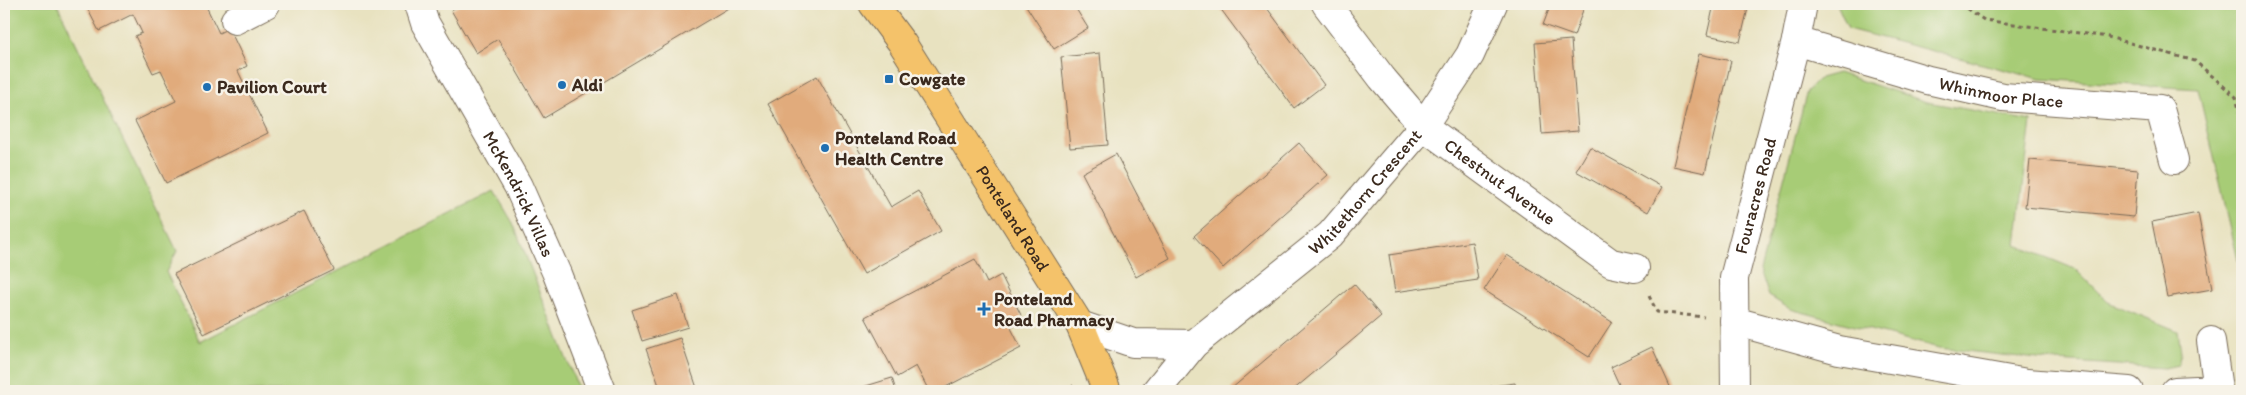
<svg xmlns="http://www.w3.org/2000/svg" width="2246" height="395" font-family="Itim,sans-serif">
  <rect width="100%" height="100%" fill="#f7f3e8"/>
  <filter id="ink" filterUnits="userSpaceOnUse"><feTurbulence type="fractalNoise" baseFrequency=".02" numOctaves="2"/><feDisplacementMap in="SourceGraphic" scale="10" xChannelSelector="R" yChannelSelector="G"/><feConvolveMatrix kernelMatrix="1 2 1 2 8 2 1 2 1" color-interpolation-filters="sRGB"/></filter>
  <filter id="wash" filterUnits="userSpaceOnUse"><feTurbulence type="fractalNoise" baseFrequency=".0096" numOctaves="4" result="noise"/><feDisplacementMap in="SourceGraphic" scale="20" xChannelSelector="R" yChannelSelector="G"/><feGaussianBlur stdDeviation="1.12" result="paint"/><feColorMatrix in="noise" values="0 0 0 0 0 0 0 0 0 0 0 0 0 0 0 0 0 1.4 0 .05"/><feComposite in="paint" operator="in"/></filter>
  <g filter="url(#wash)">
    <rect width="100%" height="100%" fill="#e8e2c0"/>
    <path fill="#a7cc76" stroke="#717b4a" d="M4,4H57L177,251L166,272L200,342L494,191L513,223L579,391H4Z
      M1837,4H2242V277L2198,89L2040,79L1848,29Z
      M1838,73L1927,102L2031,121L2016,245L2075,269L2108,302L2178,331L2181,352L2178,365L2164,368L2056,361L1939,348L1790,309L1769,296L1760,270L1807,91L1820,78Z"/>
    <g id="blocks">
      <path fill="#e1ab7c" d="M85,4H205L219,33L229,28L247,66L238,71L268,133L166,183L135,121L176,101L161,70L153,73L135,36L142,33L133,14L99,31Z
        M461,4H735L544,118L498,39L476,53L451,10Z
        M1025,4H1073L1088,28L1054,49Z
        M1217,4H1264L1324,85L1294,108Z
        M1551,4H1585L1574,36L1543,25Z
        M1714,4H1749L1740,42L1707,35Z
        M1571,40L1578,131L1542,134L1535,43Z
        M1100,53L1108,145L1070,148L1061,57Z
        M1699,54L1731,61L1705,173L1673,166Z
        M817,76L891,207L918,191L941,231L864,274L768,104Z
        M1299,143L1328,175L1223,268L1194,236Z
        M1590,147L1662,187L1648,212L1576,171Z
        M1116,154L1170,258L1136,277L1082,173Z
        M2030,160L2138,170L2134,217L2025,207Z
        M304,211L334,270L204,334L174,274Z
        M2198,213L2212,289L2167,297L2152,222Z
        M1472,242L1478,280L1395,292L1389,255Z
        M1507,255L1612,322L1589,357L1484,290Z
        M975,259L987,283L1001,275L1024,321L1011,328L1021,348L938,391H929L916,366L897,377L865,317Z
        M1354,284L1381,316L1292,391H1233L1231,389Z
        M678,295L688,327L642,341L632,310Z
        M680,338L698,391H661L646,349Z
        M1652,347L1672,391H1622L1611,367Z
        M892,378L896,391H850Z
        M1515,383L1516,391H1464V390Z"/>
    </g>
  </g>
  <g filter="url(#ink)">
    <use href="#blocks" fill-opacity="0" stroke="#786a57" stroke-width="1"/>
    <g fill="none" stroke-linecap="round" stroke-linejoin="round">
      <g stroke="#786a57" stroke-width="30">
        <g id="minor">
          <path id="s1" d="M419,4L425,23L518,186L557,274L602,391"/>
          <path id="s2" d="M1326,4L1382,78L1423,126L1611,263L1635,268"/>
          <path d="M235,20L266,4"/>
          <path id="s3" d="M1796,41L1928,80L2003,97L2160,109L2174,160"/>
          <path d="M1734,321L1839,350L2027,383L2129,391"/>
          <path d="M1080,325L1133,343L1194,344"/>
          <path id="s4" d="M1156,391L1194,344L1330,235L1423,126L1470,55L1493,4"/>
          <path id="s5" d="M1735,391L1734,278L1796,41L1803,4"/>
          <path d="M2175,391L2218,389L2211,341"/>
        </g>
      </g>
      <g stroke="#786a57" stroke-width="30">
        <g id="highway">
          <path id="s6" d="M873,4L902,43L1080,325L1107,391"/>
        </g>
      </g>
      <path stroke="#786a57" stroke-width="3" stroke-dasharray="4 4" stroke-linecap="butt" d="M1961,4L1984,20L2108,37L2195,61L2236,97L2242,122
        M1649,296L1657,312L1704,317
        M1057,391L1073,386"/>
      <use href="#minor" stroke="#fff" stroke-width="28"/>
      <use href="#highway" stroke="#f4c26a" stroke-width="28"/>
    </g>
  </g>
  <g fill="#1f6fb2" stroke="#f7f3e8" stroke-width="2">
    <rect x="884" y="74" width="10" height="10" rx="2.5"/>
    <circle cx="562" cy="85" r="5"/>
    <circle cx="207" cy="87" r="5"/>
    <circle cx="825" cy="148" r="5"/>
    <path d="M981.5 301.5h5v5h5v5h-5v5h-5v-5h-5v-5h5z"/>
  </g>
  <g text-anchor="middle" stroke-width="5" stroke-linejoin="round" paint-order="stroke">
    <g font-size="18" font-weight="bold" fill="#3b2a1e" stroke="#f7f3e8" text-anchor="start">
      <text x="899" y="85">Cowgate</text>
      <text x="572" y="91">Aldi</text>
      <text x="217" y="93">Pavilion Court</text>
      <text x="835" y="144">Ponteland Road<tspan x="835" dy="21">Health Centre</tspan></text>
      <text x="994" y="305">Ponteland<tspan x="994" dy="21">Road Pharmacy</tspan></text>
    </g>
    <g font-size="18" fill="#3b2a1e" stroke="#f7f3e8">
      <text dy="6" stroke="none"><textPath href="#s3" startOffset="212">Whinmoor Place</textPath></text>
      <text dy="6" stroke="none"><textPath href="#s2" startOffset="251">Chestnut Avenue</textPath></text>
      <text dy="6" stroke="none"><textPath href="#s4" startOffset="290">Whitethorn Crescent</textPath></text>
      <text dy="6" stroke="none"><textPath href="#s1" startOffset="215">McKendrick Villas</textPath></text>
      <text dy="6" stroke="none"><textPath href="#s5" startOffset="198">Fouracres Road</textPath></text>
      <text dy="6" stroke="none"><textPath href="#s6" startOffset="256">Ponteland Road</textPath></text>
    </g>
  </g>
  <rect width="2246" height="395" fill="none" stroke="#f7f3e8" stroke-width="20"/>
</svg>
